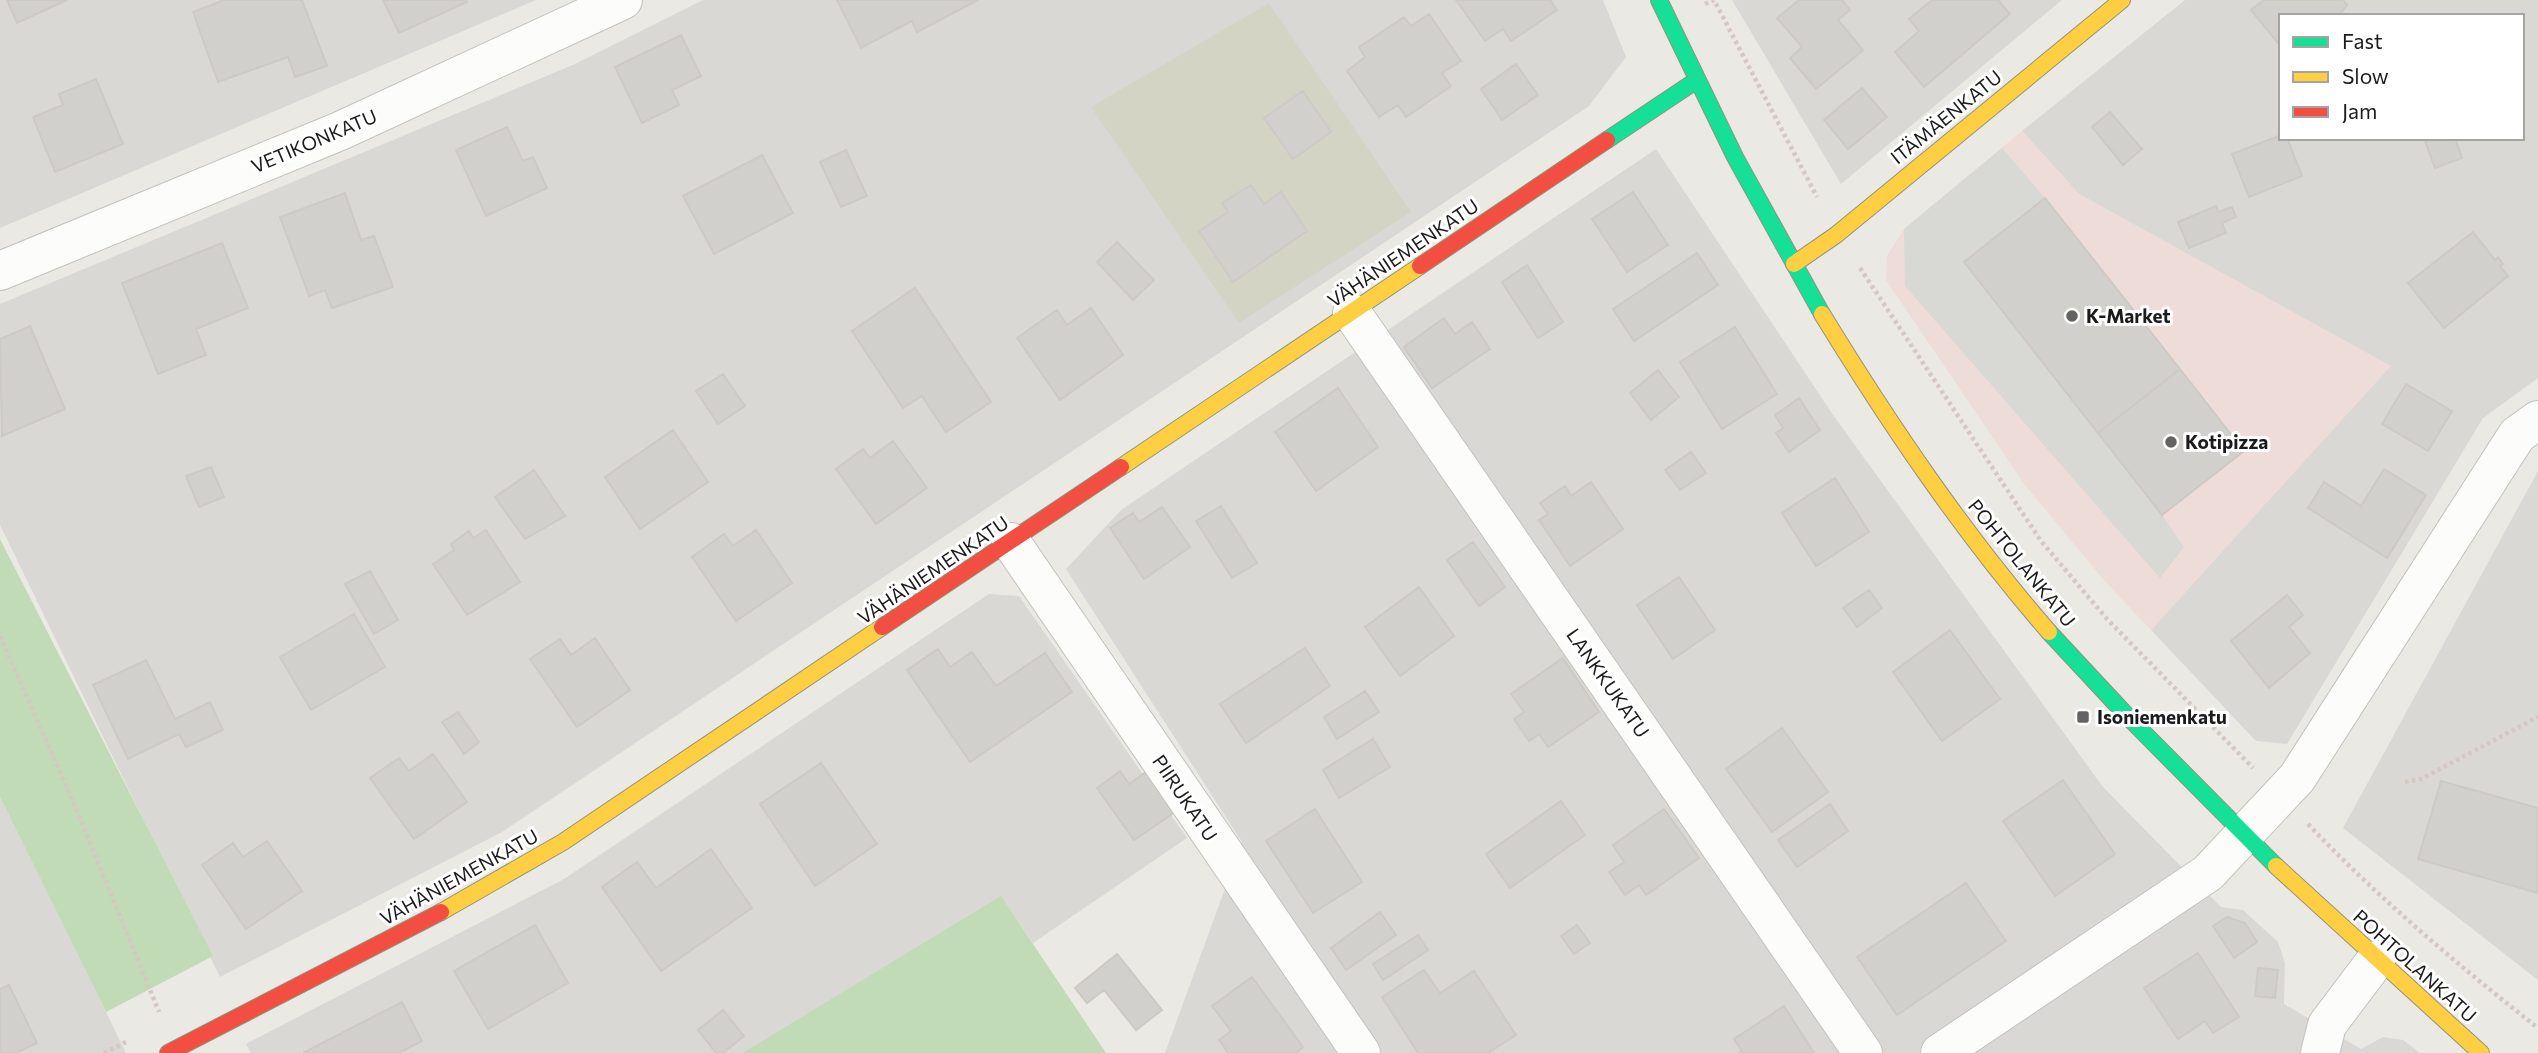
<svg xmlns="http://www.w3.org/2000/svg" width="2538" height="1053" font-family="Commissioner,sans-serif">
  <rect width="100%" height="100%" fill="#eae9e3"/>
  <path fill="#d9d8d5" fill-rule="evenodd" d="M0,0H536L0,228Z
    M703,0H1603L1626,57L1589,106L502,832L220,977L0,525V304L575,64Z
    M1732,0H2062L1841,184Z
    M2185,0H2538V378L2483,418L2287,744L2256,741L2151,630L2390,366L2079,194L2022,131ZM2281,16H2522V138H2281Z
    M1656,149L1833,415L2103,787L2221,907L2243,910L2278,942L2285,963L2284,1004L2361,1049L2383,1037L2403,1040L2420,1053H1165L1242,842L1066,569L1121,510Z
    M2538,471V980L2343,828Z
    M989,594L1019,596L1187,838L1033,943L1001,897L742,1053H251L246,1044L564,879Z
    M0,797L106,1012L126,1053H0Z"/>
  <path fill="#eddcd7" d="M2022,131L2079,194L2391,366L2151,630L2103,579L2025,485L1886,280L1887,256L1904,229Z"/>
  <path fill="#d3d4c4" d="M1269,3L1411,212L1239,323L1091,107Z"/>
  <path fill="#c1dbb6" d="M0,539L213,956L106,1012L0,797Z
    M1001,896L1106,1053H742Z"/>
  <path fill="#d8d8d5" d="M2002,148L2045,198L1964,263L2162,515L2184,547L2160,578L1905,286L1904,229Z"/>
  <path fill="#d2d0cc" stroke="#cdcac5" stroke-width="2" d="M7,0H67L17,23Z
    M224,0H302L327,66L295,77L288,57L218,82L193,12Z
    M383,0H466L467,2L399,33Z
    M837,0H978L917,32L912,21L861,48Z
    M1456,0H1550L1557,10L1511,41L1503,29L1485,41Z
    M1799,0H1842L1850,10L1838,20L1863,50L1816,89L1790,58L1802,47L1777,18Z
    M1932,0H1998L2010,14L1924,87L1895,52L1919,31L1909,19Z
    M2264,0H2343L2347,5L2339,16H2281V47L2251,10Z
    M1429,14L1461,61L1442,73L1451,86L1406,117L1398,105L1379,117L1347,71L1365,57L1359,47L1404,17L1411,26Z
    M681,35L701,76L672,90L679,105L642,123L615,67Z
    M1516,64L1538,95L1502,120L1481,89Z
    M96,79L123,144L55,172L33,117L63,105L59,94Z
    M1862,88L1887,117L1848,149L1824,120Z
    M1303,91L1331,132L1293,159L1264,118Z
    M2110,112L2142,149L2123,165L2092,127Z
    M507,127L523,161L533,157L547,188L486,216L456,150Z
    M2281,135V138H2287L2302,176L2249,197L2232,154Z
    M2424,138H2455L2462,158L2435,168Z
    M846,150L867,196L841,207L820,162Z
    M762,155L793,213L714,254L683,196Z
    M1251,185L1264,204L1281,192L1307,231L1233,282L1199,231L1228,212L1222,203Z
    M1633,192L1668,245L1627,272L1592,219Z
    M345,193L361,240L374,236L393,287L332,308L325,290L309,296L280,217Z
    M2045,198L2180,369L2098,433L1964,262Z
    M2216,206L2218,212L2232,207L2236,217L2222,223L2226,233L2189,248L2178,222Z
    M2473,232L2495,260L2498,257L2503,264L2500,266L2508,276L2444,328L2408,283Z
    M1117,242L1154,280L1133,300L1097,262Z
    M222,243L248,308L196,329L206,355L158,374L122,283Z
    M1697,253L1718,285L1634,341L1613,309Z
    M1527,265L1563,322L1538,338L1502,282Z
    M915,288L991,402L946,432L922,396L903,408L852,331Z
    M1091,308L1123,355L1060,400L1017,338L1057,310L1067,325Z
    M1444,318L1455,334L1472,322L1490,349L1432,388L1404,347Z
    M30,326L65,409L2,436L0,339Z
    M1735,327L1777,394L1722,429L1680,362Z
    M2180,369L2244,451L2162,515L2098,433Z
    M1658,370L1679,397L1651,420L1630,393Z
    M723,374L745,406L718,424L696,391Z
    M2406,384L2452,411L2428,451L2382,424Z
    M1338,388L1378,447L1316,491L1275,432Z
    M1799,398L1820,430L1789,452L1776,433L1783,428L1775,415Z
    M673,430L708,482L640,529L605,477Z
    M893,441L927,488L876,524L836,469L863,449L870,458Z
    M1691,452L1706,473L1680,490L1665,470Z
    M211,467L224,497L199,507L186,476Z
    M2384,469L2426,495L2387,558L2308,508L2324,482L2361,506Z
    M534,470L565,516L525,539L495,497Z
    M1835,478L1869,532L1816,566L1782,513Z
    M1591,482L1623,529L1570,566L1539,520L1548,514L1540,503L1565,486L1571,496Z
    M1221,506L1257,563L1232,578L1196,521Z
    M1162,507L1190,547L1144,579L1110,528L1133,513L1139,522Z
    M486,530L520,582L467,615L433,564L454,550L451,544L469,531L473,538Z
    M756,530L792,583L736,621L692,557L724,534L733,546Z
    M1473,542L1505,587L1479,606L1447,560Z
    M370,571L398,620L374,634L345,584Z
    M1679,577L1715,630L1673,659L1637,605Z
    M1419,587L1454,636L1400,676L1365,627Z
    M1869,590L1882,608L1857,627L1843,608Z
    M2287,595L2303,615L2289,627L2310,653L2269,688L2231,641Z
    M354,614L385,667L311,710L280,657Z
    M1950,630L2000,699L1942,741L1893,672Z
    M595,638L630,690L577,727L530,659L560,639L571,655Z
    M1305,648L1330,686L1246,743L1220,704Z
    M938,649L950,667L972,652L996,686L1045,653L1072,692L970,762L907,670Z
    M1563,658L1599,712L1548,747L1539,734L1529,741L1514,719L1524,712L1511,694Z
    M146,660L175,719L210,702L223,730L186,747L179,734L128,759L93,685Z
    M1365,691L1379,712L1337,739L1324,717Z
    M458,712L479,742L464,754L442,722Z
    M1782,728L1828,792L1772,832L1726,769Z
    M1373,739L1390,767L1339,798L1323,770Z
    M433,754L467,802L414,839L370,778L399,758L409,771Z
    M821,763L877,844L815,886L760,804Z
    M1120,771L1129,784L1146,772L1175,812L1134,840L1097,788Z
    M2063,780L2115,854L2055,896L2003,821Z
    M2441,781L2538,808V893L2418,859Z
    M1561,801L1585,835L1510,888L1486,854Z
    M1830,804L1848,831L1797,867L1778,840Z
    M1315,809L1362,882L1313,913L1266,841Z
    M1664,809L1699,858L1646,895L1639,885L1625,895L1609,872L1624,862L1613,845Z
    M267,841L302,891L246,929L202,865L233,843L243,857Z
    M711,849L752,908L661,971L602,887L637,862L656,888Z
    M1966,883L2006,941L1897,1015L1857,957Z
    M1380,912L1396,935L1346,970L1331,948Z
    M2227,917L2245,923L2257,942L2234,958L2213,926Z
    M535,925L568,983L488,1029L454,971Z
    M1577,925L1590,943L1574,954L1561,936Z
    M1418,935L1428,950L1383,980L1373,964Z
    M2198,953L2239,1017L2213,1033L2205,1021L2178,1039L2144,988Z
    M1117,954L1162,1010L1136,1030L1104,990L1087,1003L1075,988Z
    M2258,968L2278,970L2275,998L2255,996Z
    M1424,970L1440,993L1474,971L1516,1035L1488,1053H1418L1382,997Z
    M1252,977L1303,1047L1296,1053H1228L1219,1040L1231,1031L1212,1006Z
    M9,985L37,1043L16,1053H0V989Z
    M402,1002L422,1041L399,1053H303Z
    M1784,1006L1814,1053H1739L1742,1051L1734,1039Z
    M723,1010L744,1036L723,1053H716L698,1030Z"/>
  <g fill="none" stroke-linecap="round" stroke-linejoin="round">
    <g stroke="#c2c2bf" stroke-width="40">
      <path id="street" d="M0,271L340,131L623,0
        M1352,313L1863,1053
        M1011,542L1361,1053
        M1940,1053L2208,873L2297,778L2517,435L2538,420
        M2320,1053L2327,1025L2376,960"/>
    </g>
    <g stroke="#91947b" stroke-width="18">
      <path id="fast" d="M1659,0L1735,157L1822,314
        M1607,140L1697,80
        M2049,632L2130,719L2276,866"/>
    </g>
    <g stroke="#91947b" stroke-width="18">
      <path id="slow" d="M1794,264L1836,235L2122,0
        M1822,314C1890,425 1963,533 2049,632
        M1121,467L1420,266
        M2276,866L2481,1053
        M441,912L563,842L882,627"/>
    </g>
    <g stroke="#91947b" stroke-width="18">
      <path id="jam" d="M1420,266L1607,140
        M882,627L1121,467
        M168,1053L441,912"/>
    </g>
    <path stroke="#d6c7c3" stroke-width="4.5" stroke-dasharray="3.5 3.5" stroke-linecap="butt" d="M1705,4L1714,0L1817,197
      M1860,268L2041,541L2107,619L2253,768
      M0,636L75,806L159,1012
      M2405,782L2421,779L2538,717
      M2308,824C2378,898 2458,965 2538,1028
      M104,1053L128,1041"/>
    <use href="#street" stroke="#fcfcfb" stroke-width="38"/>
    <use href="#fast" stroke="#16e098" stroke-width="16"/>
    <use href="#slow" stroke="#ffcf43" stroke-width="16"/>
    <use href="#jam" stroke="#f24e42" stroke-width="16"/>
  </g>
  <g fill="#636361" stroke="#fff" stroke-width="2.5">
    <circle cx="2072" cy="316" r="7"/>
    <circle cx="2171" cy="442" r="7"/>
    <rect x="2076" y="710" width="14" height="14" rx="3.5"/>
  </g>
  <g text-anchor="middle" stroke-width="6" stroke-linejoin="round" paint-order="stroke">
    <g font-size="19" fill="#1b1b1b" stroke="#fff">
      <text transform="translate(1946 117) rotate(-39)" y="7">ITÄMÄENKATU</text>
      <text transform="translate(314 141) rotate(-23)" y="7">VETIKONKATU</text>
      <text transform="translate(1403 253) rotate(-34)" y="7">VÄHÄNIEMENKATU</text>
      <text transform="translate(2022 563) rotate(51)" y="7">POHTOLANKATU</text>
      <text transform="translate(933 570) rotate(-34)" y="7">VÄHÄNIEMENKATU</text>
      <text transform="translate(1608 683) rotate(55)" y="7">LANKKUKATU</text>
      <text transform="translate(1185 798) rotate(56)" y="7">PIIRUKATU</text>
      <text transform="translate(459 877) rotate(-29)" y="7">VÄHÄNIEMENKATU</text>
      <text transform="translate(2415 966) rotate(42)" y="7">POHTOLANKATU</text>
    </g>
    <g font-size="19" font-weight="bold" fill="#1b1b1b" stroke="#fff" text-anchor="start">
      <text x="2086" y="323">K-Market</text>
      <text x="2185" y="449">Kotipizza</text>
      <text x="2097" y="724">Isoniemenkatu</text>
    </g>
  </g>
  <rect x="2279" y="14" width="245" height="126" fill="#ffffff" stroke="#a4a4a4" stroke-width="2"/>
  <rect x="2293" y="37" width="35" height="10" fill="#16e098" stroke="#a4a4a4" stroke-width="2"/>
  <text x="2342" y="49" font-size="21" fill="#1b1b1b">Fast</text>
  <rect x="2293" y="72" width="35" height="10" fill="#ffcf43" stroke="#a4a4a4" stroke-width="2"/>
  <text x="2342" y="84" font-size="21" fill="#1b1b1b">Slow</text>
  <rect x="2293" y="107" width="35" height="10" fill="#f24e42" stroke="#a4a4a4" stroke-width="2"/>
  <text x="2342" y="119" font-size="21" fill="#1b1b1b">Jam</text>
</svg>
